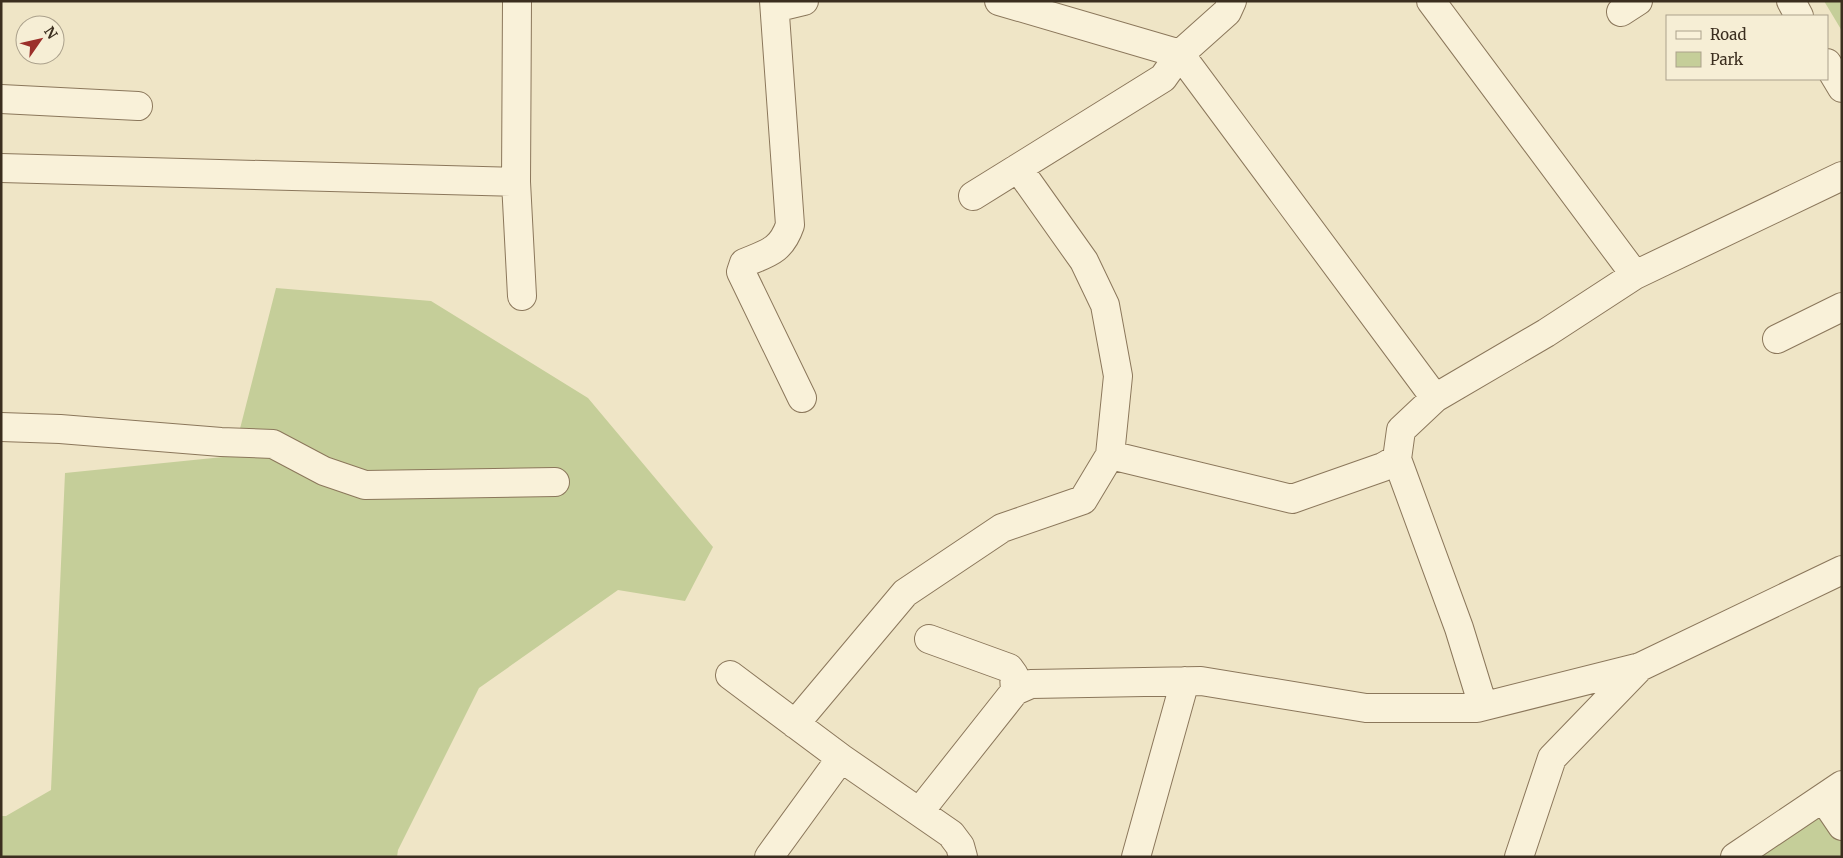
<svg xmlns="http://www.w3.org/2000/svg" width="1843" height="858" font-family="Merriweather,serif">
  <rect width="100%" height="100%" fill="#efe5c6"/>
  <path fill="#c5ce99" d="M1824,1H1842V31Z
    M276,288L431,301L588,398L713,547L685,601L618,590L479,688L398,850L397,857H1V816H6L51,790L65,473L233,456Z
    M1842,802V857H1760Z"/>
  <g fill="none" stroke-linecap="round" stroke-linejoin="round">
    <g stroke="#8b775b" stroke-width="30">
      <path id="minor" d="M517,1L516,182L522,296
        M774,1L790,225C781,251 768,253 744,263L741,272L802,398
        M999,1L1180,54L1227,12L1232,1
        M1431,1L1635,275L1842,176
        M1791,1L1799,16
        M775,8L804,1
        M1621,12L1638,1
        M1827,63L1842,88
        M1,99L138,106
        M1,168L516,182
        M973,196L1163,78L1180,54L1435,398
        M1777,339L1842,307
        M1,427L60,429L221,442L273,444L324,471L365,485L555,482
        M1110,455L1292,499L1383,467L1397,459L1401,430L1435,398L1546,333L1635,275
        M1397,459L1459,628L1483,706
        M929,639L1009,668L1014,675L1015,691
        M730,675L841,758L769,857
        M795,724L905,593L1002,528L1083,500L1110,455L1118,376L1105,305L1084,261L1018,168
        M841,758L951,834L960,846L963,857
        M1823,798L1842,826
        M920,811L1015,691L1031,684L1201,681L1366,708H1477L1640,667L1842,570
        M1136,857L1185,681
        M1519,857L1552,758L1640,667
        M1735,857L1842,785"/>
    </g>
    <use href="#minor" stroke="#f9f1d9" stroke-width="28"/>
  </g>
  <rect width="1843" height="858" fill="none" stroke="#3b2e1f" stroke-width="5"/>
  <rect x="1666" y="15" width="162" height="65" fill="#f6eed5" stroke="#aba18c"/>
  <rect x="1676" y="31" width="25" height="8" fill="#f9f1d9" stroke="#aba18c"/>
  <text x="1710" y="40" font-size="15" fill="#3b2e1f">Road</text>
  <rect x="1676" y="52" width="25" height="15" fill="#c5ce99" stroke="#aba18c"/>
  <text x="1710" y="65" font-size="15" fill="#3b2e1f">Park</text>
  <g transform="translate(40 40) rotate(56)"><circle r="24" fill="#f6eed5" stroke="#aba18c"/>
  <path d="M0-4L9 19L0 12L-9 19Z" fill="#9b2f2a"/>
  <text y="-8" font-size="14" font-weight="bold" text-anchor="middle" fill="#3b2e1f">N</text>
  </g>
</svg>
